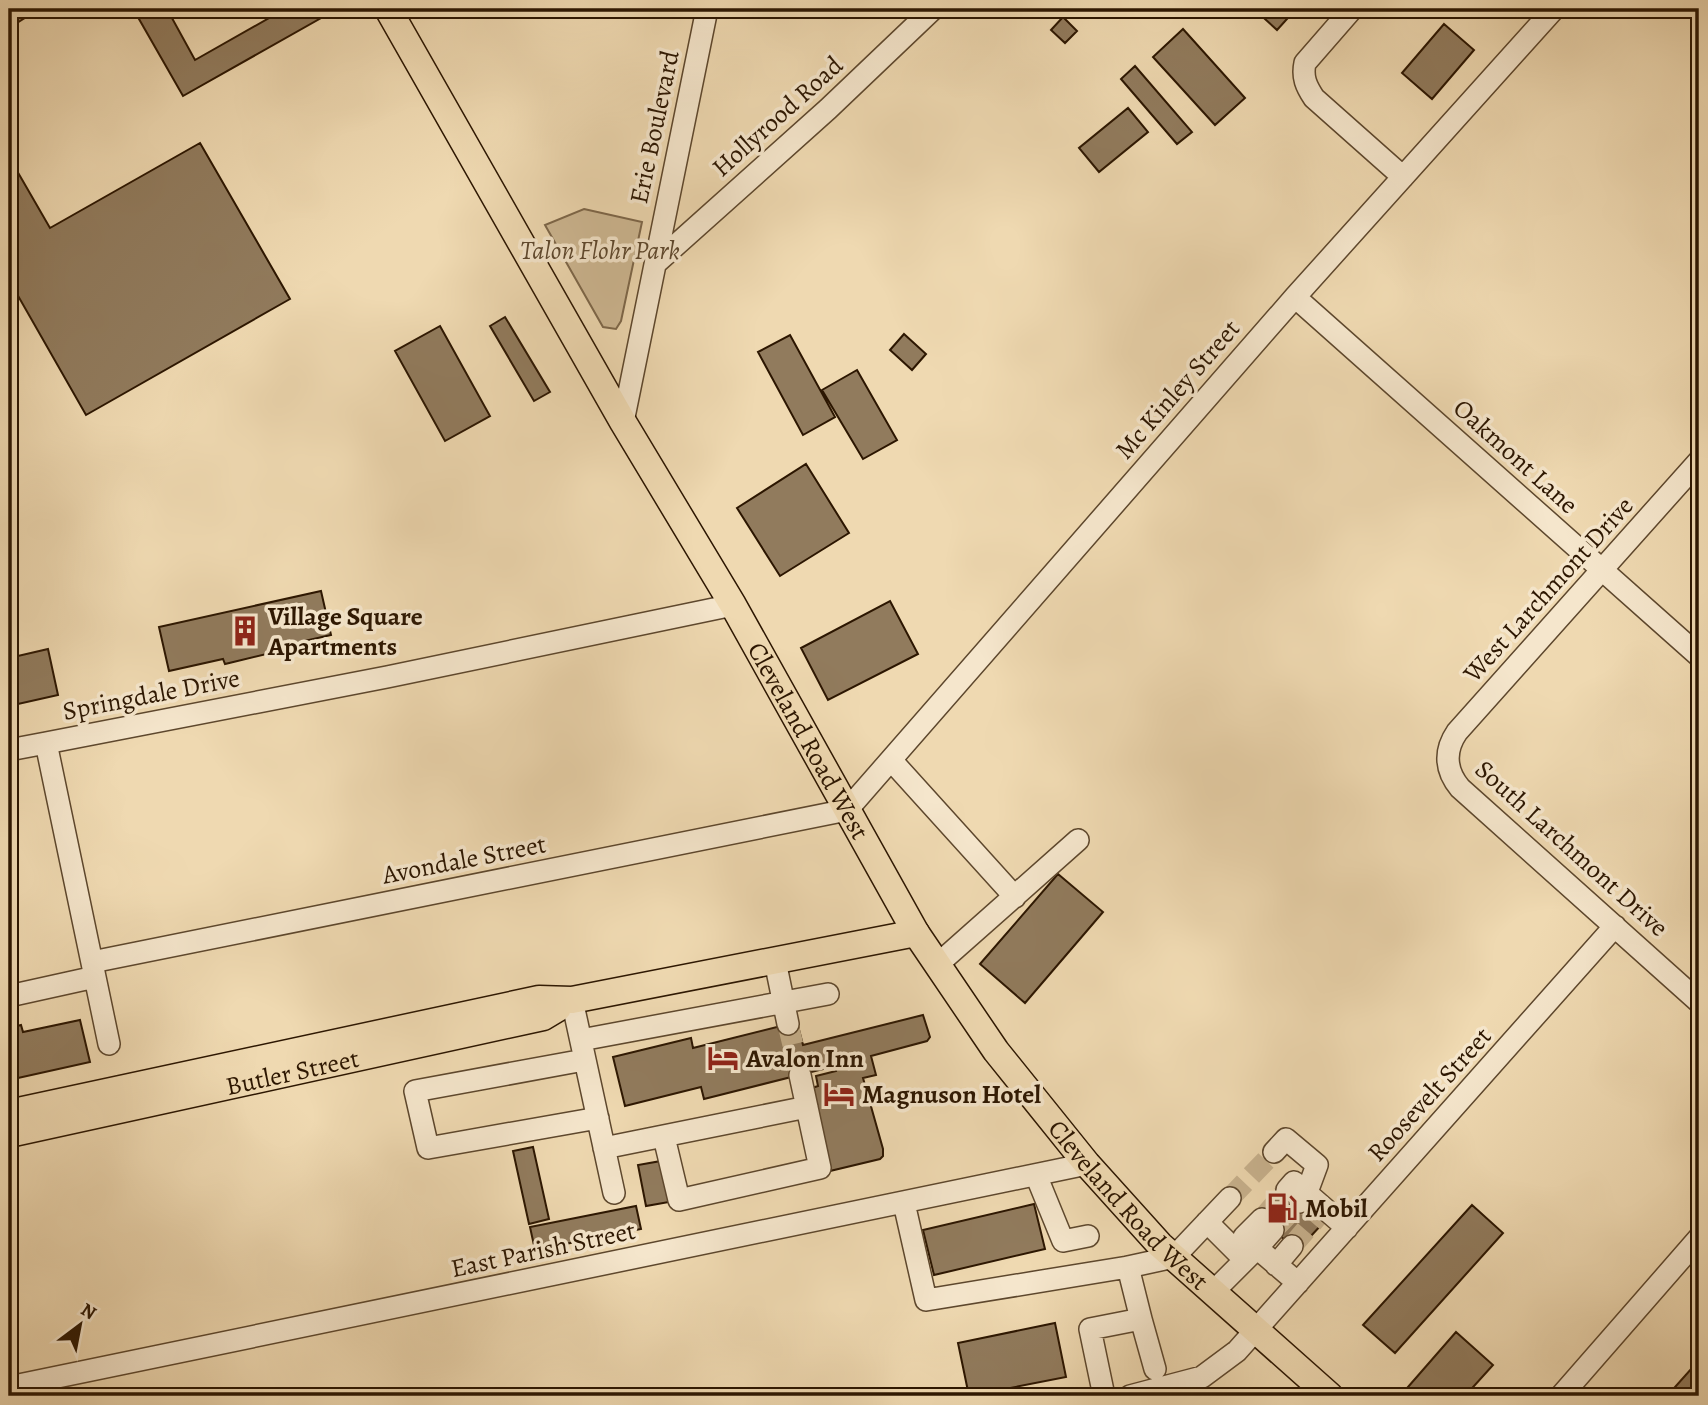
<svg xmlns="http://www.w3.org/2000/svg" width="1708" height="1405" font-family="Alegreya,serif">
  <rect width="100%" height="100%" fill="#efd9b1"/>
  <filter id="stains"><feTurbulence type="fractalNoise" baseFrequency=".00286" numOctaves="4"/><feColorMatrix values="0 0 0 0 .2 0 0 0 0 .09 0 0 0 0 .02 0 0 0 .5 -.17"/></filter>
  <radialGradient id="worn" r=".72"><stop offset=".6" stop-color="#630" stop-opacity="0"/><stop offset="1" stop-color="#630" stop-opacity=".3"/></radialGradient>
  <path fill="#ceb893" stroke="#7d674a" stroke-width="2" d="M584,209L642,222L621,321L616,329L603,327L545,225Z"/>
  <path fill="#917b5d" stroke="#2c1601" stroke-width="2" d="M9,9H39L9,28Z
    M140,9H167L195,60L285,9H337L183,96L135,12Z
    M1254,9H1296L1277,30Z
    M1063,17L1077,31L1065,43L1051,30Z
    M1444,24L1474,50L1432,99L1402,73Z
    M1183,29L1245,98L1215,125L1153,57Z
    M1135,66L1192,132L1177,144L1121,79Z
    M1128,108L1148,132L1099,172L1079,148Z
    M200,143L290,299L86,415L9,280V157L50,228Z
    M505,317L550,392L534,401L490,326Z
    M440,326L490,416L445,441L395,351Z
    M904,334L926,354L912,370L890,350Z
    M790,335L835,417L803,435L758,352Z
    M857,370L897,440L863,459L822,390Z
    M806,464L849,533L780,576L737,508Z
    M321,591L331,635L278,647L279,651L225,664L223,659L169,671L159,627Z
    M890,601L918,654L828,700L801,648Z
    M48,649L58,695L9,706V658Z
    M1058,874L1103,912L1025,1003L980,964Z
    M923,1015L930,1037L927,1041L871,1056L876,1075L863,1078L883,1149V1156L880,1159L830,1171L809,1089L818,1086L816,1076L836,1071L835,1066L704,1099L701,1087L625,1106L613,1057L691,1038L693,1048L797,1022L803,1045Z
    M80,1020L90,1062L9,1080V1028L21,1025L23,1032Z
    M533,1147L549,1219L529,1224L513,1151Z
    M661,1161L669,1202L646,1206L638,1165Z
    M1283,1186L1323,1223L1297,1251L1257,1215Z
    M1034,1204L1045,1249L934,1275L923,1230Z
    M1472,1205L1503,1233L1395,1353L1363,1325Z
    M636,1206L641,1229L535,1250L530,1227Z
    M1055,1323L1066,1377L969,1396L958,1343Z
    M1456,1332L1493,1365L1465,1396H1418L1408,1387Z
    M1692,1368L1699,1375V1396H1667Z"/>
  <g fill="none" stroke-linecap="round" stroke-linejoin="round">
    <path stroke="#c8b28e" stroke-width="21" stroke-dasharray="21 10" stroke-linecap="butt" d="M788,1024L800,1075
      M1230,1198L1274,1152
      M1262,1219L1287,1190
      M1273,1230L1300,1202
      M1292,1246L1317,1217"/>
    <g stroke="#5d472d" stroke-width="24">
      <path id="minor" d="M1352,9L1305,63C1302,77 1306,86 1314,98L1403,177
        M656,263L828,109L933,9
        M1295,297L1699,656
        M623,422L707,9
        M1699,461L1457,732C1444,751 1445,770 1460,788L1699,1002
        M9,750L46,743
        M891,760L1015,897
        M775,961L788,1024
        M92,962L847,810L1295,297L1554,9
        M938,964L1078,840
        M9,996L95,977
        M572,1000L614,1193
        M581,1040L828,994
        M109,1044L46,743L387,677L733,605
        M584,1060L415,1091L428,1148L598,1118
        M664,1137L679,1200L820,1168L800,1075
        M604,1148L807,1107
        M1274,1152L1286,1139L1317,1165L1307,1192L1300,1202
        M1036,1175L1063,1241L1088,1236
        M1287,1190L1294,1182L1347,1228
        M904,1203L926,1300L1128,1267L1174,1257L1230,1198
        M1262,1219L1244,1237L1257,1248L1273,1230
        M1207,1222L1245,1260
        M1276,1265L1292,1246
        M1213,1292L1257,1248L1298,1283
        M1141,1319L1155,1369
        M9,1387L1087,1164
        M1104,1396L1090,1329L1141,1319L1128,1267
        M1130,1396L1202,1377L1237,1351L1615,926
        M1561,1396L1699,1238"/>
    </g>
    <g stroke="#2c1601" stroke-width="29">
      <g id="major">
        <path id="s1" d="M388,9L623,422L733,605L916,933L996,1051L1087,1164L1160,1245L1330,1396"/>
        <path d="M9,1113L539,999L572,1000L916,933"/>
        <path id="s2" d="M9,1134L543,1017L558,1008"/>
      </g>
    </g>
    <use href="#minor" stroke="#f5e6cc" stroke-width="21"/>
    <use href="#major" stroke="#efd9b1" stroke-width="26"/>
  </g>
  <defs>
    <g id="building-bare" transform="scale(2.415)"><path d="M-4-6H4V6H1V3H-1V6H-4ZM-2.5-4.3h1.7v1.8h-1.7ZM.8-4.3h1.7v1.8H.8ZM-2.5-1h1.7V.8h-1.7ZM.8-1h1.7V.8H.8Z" fill="#8f2418" stroke="#f5e6cc" stroke-width="2.5" paint-order="stroke"/></g>
    <g id="hotel-bare" transform="scale(2.415)"><path d="M-6-4.5h1.5V1H6V5H4.5V3h-9V5H-6ZM-4 0a1.8 1.8 0 1 1 3.6 0ZM.5 0V-2.5h3Q6-2.5 6 0Z" fill="#8f2418" stroke="#f5e6cc" stroke-width="2.5" paint-order="stroke"/></g>
    <g id="fuel-bare" transform="scale(2.415)"><path d="M-5.5-6h7V0h2V4h1.3V-2.5L3-4.5l.8-.8L6-3V5H2.5V1h-1V6h-7ZM-4.2-4.7v3.2H.2V-4.7Z" fill="#8f2418" stroke="#f5e6cc" stroke-width="2.5" paint-order="stroke"/></g>
  </defs>
  <g fill-rule="evenodd">
    <use href="#building-bare" x="245" y="631"/>
    <use href="#hotel-bare" x="723" y="1058"/>
    <use href="#hotel-bare" x="839" y="1094"/>
    <use href="#fuel-bare" x="1282" y="1208"/>
  </g>
  <g text-anchor="middle" stroke-width="7" stroke-linejoin="round" paint-order="stroke">
    <g font-size="26" fill="#2c1601" stroke="#f5e6cc">
      <text transform="translate(777 116) rotate(-42)" y="9">Hollyrood Road</text>
      <text transform="translate(654 127) rotate(-78)" y="9">Erie Boulevard</text>
      <text transform="translate(1177 389) rotate(-49)" y="9">Mc Kinley Street</text>
      <text transform="translate(1516 456) rotate(42)" y="9">Oakmont Lane</text>
      <text transform="translate(1548 589) rotate(-48)" y="9">West Larchmont Drive</text>
      <text transform="translate(151 694) rotate(-11)" y="9">Springdale Drive</text>
      <text dy="9" stroke="none"><textPath href="#s1" startOffset="844">Cleveland Road West</textPath></text>
      <text transform="translate(1572 848) rotate(42)" y="9">South Larchmont Drive</text>
      <text transform="translate(464 859) rotate(-11)" y="9">Avondale Street</text>
      <text dy="9" stroke="none"><textPath href="#s2" startOffset="290">Butler Street</textPath></text>
      <text transform="translate(1429 1094) rotate(-48)" y="9">Roosevelt Street</text>
      <text dy="9" stroke="none"><textPath href="#s1" startOffset="1410">Cleveland Road West</textPath></text>
      <text transform="translate(543 1249) rotate(-12)" y="9">East Parish Street</text>
    </g>
    <g font-size="26" font-style="italic" fill="#5d472d" stroke="#f5e6cc">
      <text x="600" y="259">Talon Flohr Park</text>
    </g>
    <g font-size="26" font-weight="bold" fill="#2c1601" stroke="#f5e6cc" text-anchor="start">
      <text x="268" y="625">Village Square<tspan x="268" dy="30">Apartments</tspan></text>
      <text x="746" y="1067">Avalon Inn</text>
      <text x="862" y="1103">Magnuson Hotel</text>
      <text x="1305" y="1217">Mobil</text>
    </g>
  </g>
  <rect width="1708" height="1405" fill="none" stroke="#efd9b1" stroke-width="35"/>
  <rect x="10" y="10" width="1687" height="1384" fill="none" stroke="#2c1601" stroke-width="3.5"/>
  <rect x="18" y="18" width="1673" height="1370" fill="none" stroke="#2c1601" stroke-width="2"/>
  <g transform="translate(80 1325) rotate(32)" stroke="#f5e6cc" stroke-width="5" paint-order="stroke">
  <path d="M0-5L12 26L0 18L-12 26Z" fill="#2c1601"/>
  <text y="-10" font-size="19" font-weight="bold" text-anchor="middle" fill="#2c1601">N</text>
  </g>
  <rect width="100%" height="100%" filter="url(#stains)"/>
  <rect width="100%" height="100%" fill="url(#worn)"/>
</svg>
